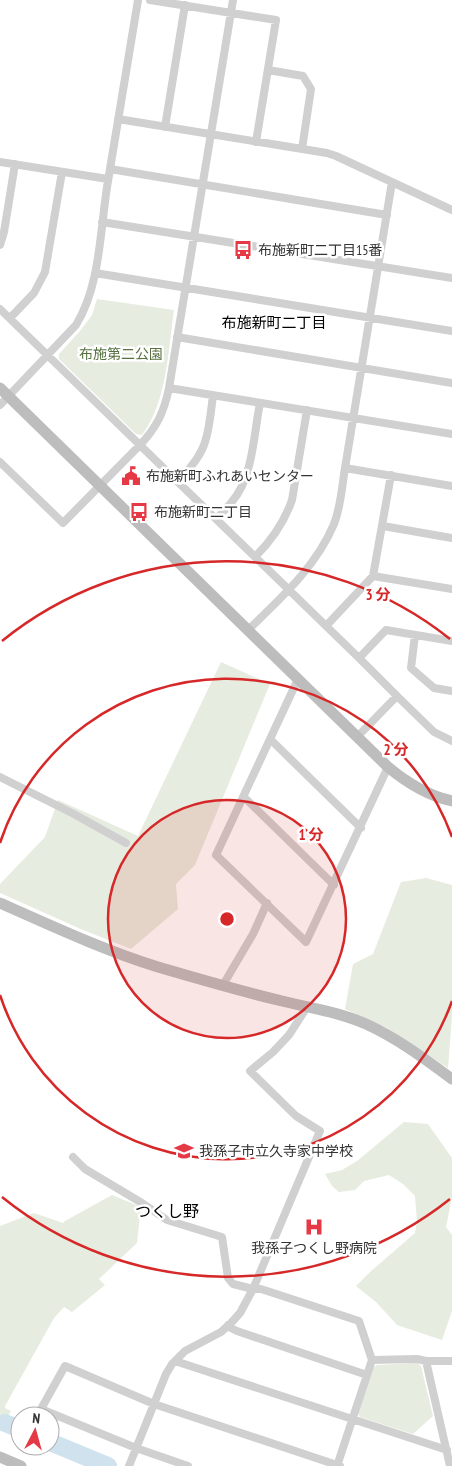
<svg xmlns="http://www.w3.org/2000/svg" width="452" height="1466" font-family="'PT Sans Narrow','Noto Sans JP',sans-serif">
  <rect width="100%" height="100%" fill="#fff"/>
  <path fill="#e6ecdf" d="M97,299L174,310C168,351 167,402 142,435L136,434L59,359V354L80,331L92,315Z
    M221,662L270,684L195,865L176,884L178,909L131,949L83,930L0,893V884L45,837L58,800L138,836Z
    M426,878L452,885V1016L448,1068L387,1028L345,1009L353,964L373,954L401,882Z
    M404,1122L428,1124L452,1158V1197L446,1227L452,1235V1311L442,1340L397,1325L376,1302L356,1286L370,1272L415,1233L417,1221L415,1196L403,1184L389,1175L364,1181L355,1190L339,1192L332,1186L325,1174L342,1170L357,1161Z
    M112,1195L141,1207L137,1243L99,1279L105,1285L72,1312L64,1307L54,1318L5,1406V1408L11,1411L0,1429V1226L34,1213L63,1223L65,1221Z
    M417,1363L421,1366L433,1416L413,1434L360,1417L358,1413L372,1368L377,1365Z"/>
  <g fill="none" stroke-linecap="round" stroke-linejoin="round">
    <path stroke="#cfe2ee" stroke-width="18" d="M5,1423L20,1429
      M50,1442L108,1466"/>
    <path stroke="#d0d0d0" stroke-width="8" d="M150,0L276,20L256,142
      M268,70L303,76L311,89L302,149
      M118,119L327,153L336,156L452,210
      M165,127L185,5
      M0,162L108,179
      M110,169L387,215
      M102,222L452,278
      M0,245L4,232L15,164
      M95,273L452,331
      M0,309L359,658
      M10,318L34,293L45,272L62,172
      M177,337L452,383
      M169,388L452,434
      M0,405L76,325C101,285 100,227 108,181C118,121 128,60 138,0
      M0,462L63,523L140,445C157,427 164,412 169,388L233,0
      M345,468L452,486
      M178,482C188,470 200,458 205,442C210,427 211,410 213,395
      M216,519C226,509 236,499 242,486C253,463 255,428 260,403
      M383,526L452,538
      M255,557C272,540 284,523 292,500L307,410
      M373,576L452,589
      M326,626L373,576L391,475
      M248,630C281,598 316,567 334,524C341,506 342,486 345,468L392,182
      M415,635L411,668L434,688L452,691
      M298,679L216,855L306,942L388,767
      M397,696L359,658L386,630L452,641
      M357,737L397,696L434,732L452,741
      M270,739L361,828
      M0,777L72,813L126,843
      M244,797L334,885
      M223,985L253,934L267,903
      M307,1007L289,1035L273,1052L250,1071L296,1116L320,1131L253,1289H261L359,1321L372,1360L337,1466
      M73,1157L85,1169L142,1203L167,1220L222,1237L228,1278L233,1284L253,1289L240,1313L231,1323L221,1332L185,1351L172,1364L166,1374L129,1466
      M228,1325L231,1328L237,1331L367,1375
      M372,1360L417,1359L426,1361H452
      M175,1361L447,1450
      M426,1361L450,1466
      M188,1466L136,1448L41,1409L65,1366L154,1404L340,1466"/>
    <path stroke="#bdbdbd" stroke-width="11" d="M0,388L388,767C406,782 429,796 452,801
      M0,903C52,926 103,950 158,967C199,979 240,991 282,1001C310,1008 339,1012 366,1024C397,1038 425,1059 452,1079
      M0,1457L21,1466"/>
  </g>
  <circle cx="227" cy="919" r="119" fill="#d62828" fill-opacity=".12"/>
  <g fill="none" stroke="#d62828" stroke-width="2.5">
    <circle cx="227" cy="919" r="119"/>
    <path d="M452 1001A239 239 0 0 1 0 995M0 843A239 239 0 0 1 452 837"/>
    <path d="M450 1199A358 358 0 0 1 2 1197M2 641A358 358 0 0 1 450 639"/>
  </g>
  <defs>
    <g id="bus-bare" transform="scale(1.5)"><path d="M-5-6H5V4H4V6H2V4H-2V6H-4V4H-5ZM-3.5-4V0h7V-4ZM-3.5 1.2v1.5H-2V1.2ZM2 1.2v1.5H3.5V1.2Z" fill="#e63946" stroke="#fff" stroke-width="2.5" paint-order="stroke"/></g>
    <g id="civic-bare" transform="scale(1.5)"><path d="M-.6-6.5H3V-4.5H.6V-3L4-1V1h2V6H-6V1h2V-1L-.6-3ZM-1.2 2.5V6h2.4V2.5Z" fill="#e63946" stroke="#fff" stroke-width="2.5" paint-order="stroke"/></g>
    <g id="school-bare" transform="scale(1.5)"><path d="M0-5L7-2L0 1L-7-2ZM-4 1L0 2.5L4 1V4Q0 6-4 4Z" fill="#e63946" stroke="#fff" stroke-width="2.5" paint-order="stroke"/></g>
    <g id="hospital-bare" transform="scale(1.5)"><path d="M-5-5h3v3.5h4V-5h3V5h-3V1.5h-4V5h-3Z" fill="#e63946" stroke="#fff" stroke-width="2.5" paint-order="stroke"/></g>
  </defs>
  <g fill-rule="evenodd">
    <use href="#bus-bare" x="243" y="250"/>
    <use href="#civic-bare" x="131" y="476"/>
    <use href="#bus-bare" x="139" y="512"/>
    <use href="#school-bare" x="184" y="1151"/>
    <use href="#hospital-bare" x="314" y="1227"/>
  </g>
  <g text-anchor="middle" stroke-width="5" stroke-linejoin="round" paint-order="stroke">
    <g font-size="14" fill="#333" stroke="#fff" text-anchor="start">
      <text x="258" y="255">布施新町二丁目15番</text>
      <text x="146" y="481">布施新町ふれあいセンター</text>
      <text x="154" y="517">布施新町二丁目</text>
      <text x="199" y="1156">我孫子市立久寺家中学校</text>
      <text x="314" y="1253" text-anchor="middle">我孫子つくし野病院</text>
    </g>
    <g font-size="14" fill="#56703f" stroke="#fff">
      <text x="121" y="359">布施第二公園</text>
    </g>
    <g font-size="15" fill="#000" stroke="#fff">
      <text x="274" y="328">布施新町二丁目</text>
    </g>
    <g font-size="16" fill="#000" stroke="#fff">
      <text x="167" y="1217">つくし野</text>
    </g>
  </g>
  <circle cx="227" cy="919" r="8" fill="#d62828" stroke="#fff" stroke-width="2.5"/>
  <g font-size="15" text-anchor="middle" font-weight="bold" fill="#d62828" stroke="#fff" stroke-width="5" stroke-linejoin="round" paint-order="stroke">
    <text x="378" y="600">3 分</text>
    <text x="396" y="755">2 分</text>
    <text x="311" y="840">1 分</text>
  </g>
  <g transform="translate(35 1431) rotate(6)"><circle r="24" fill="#ffffff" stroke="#adadad"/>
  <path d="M0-4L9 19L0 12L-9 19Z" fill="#e63946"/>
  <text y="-8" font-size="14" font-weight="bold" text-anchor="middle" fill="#333333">N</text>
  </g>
</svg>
